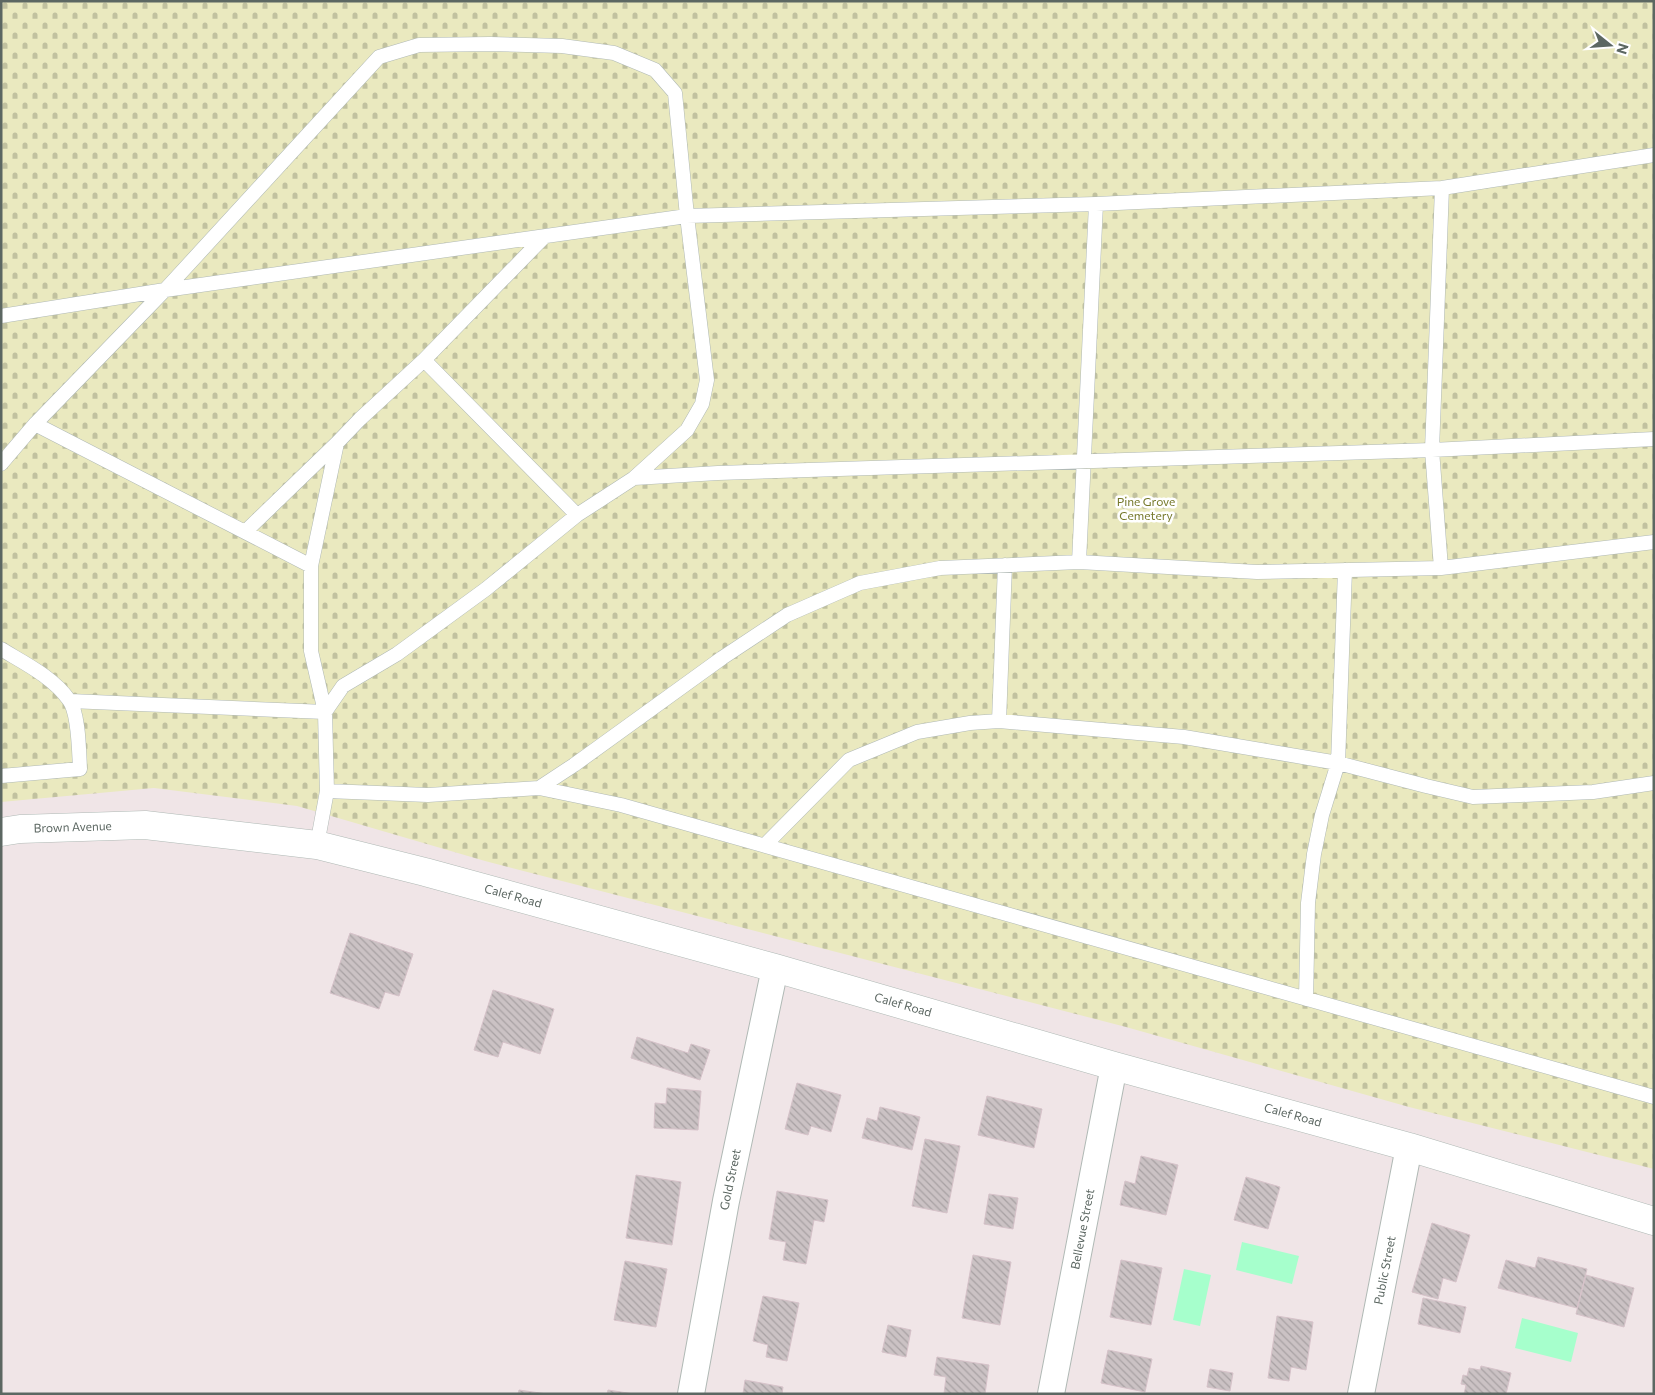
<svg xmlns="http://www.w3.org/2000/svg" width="1655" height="1395" font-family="Commissioner,sans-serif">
  <defs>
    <pattern id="cemetery-stones" width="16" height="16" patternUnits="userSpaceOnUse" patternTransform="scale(1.25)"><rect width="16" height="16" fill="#eae9bf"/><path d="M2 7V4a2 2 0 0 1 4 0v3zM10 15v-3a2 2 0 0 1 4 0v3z" fill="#c1c19f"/></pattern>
    <pattern id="building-back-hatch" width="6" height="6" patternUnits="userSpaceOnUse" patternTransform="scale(1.25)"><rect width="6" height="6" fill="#cbc2c4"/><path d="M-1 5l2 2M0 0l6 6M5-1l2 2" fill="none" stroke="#a8a1a3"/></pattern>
  </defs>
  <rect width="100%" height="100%" fill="#f0e5e7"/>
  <path fill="url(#cemetery-stones)" d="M1,1H1654V1169L1409,1107L1126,1027L485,861L297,806L154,788L1,802Z"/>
  <path fill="#a6ffcc" d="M1242,1242L1299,1256L1292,1284L1236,1270Z
    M1184,1269L1211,1275L1200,1326L1173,1320Z
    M1522,1318L1578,1333L1571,1362L1515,1348Z"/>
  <path fill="url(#building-back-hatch)" stroke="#d6c2c9" d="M350,933L413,954L399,996L385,992L379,1009L330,993Z
    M493,990L554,1009L540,1054L503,1042L498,1057L474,1050Z
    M637,1037L688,1053L691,1044L710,1050L700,1080L631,1058Z
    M797,1083L841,1095L831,1132L811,1126L808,1135L785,1129Z
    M667,1088L701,1091L698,1130L654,1128L655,1103L666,1104Z
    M987,1096L1042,1109L1034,1148L978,1135Z
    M880,1107L920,1117L912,1150L862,1138L867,1118L877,1121Z
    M925,1139L960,1146L947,1213L912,1206Z
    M1141,1156L1178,1165L1166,1215L1120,1205L1125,1181L1135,1184Z
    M636,1175L681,1182L672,1245L626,1238Z
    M1246,1177L1280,1187L1268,1229L1234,1220Z
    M777,1191L828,1200L824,1222L814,1220L806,1264L783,1260L786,1242L769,1239Z
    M989,1194L1018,1198L1013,1229L984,1224Z
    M1432,1223L1470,1235L1456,1282L1443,1278L1438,1299L1412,1292Z
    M973,1255L1011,1262L1000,1325L962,1318Z
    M1538,1257L1587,1269L1577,1308L1498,1288L1506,1260L1535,1268Z
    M1121,1260L1162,1268L1151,1325L1110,1317Z
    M625,1261L667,1269L656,1327L614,1320Z
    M1586,1275L1634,1288L1624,1327L1576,1314Z
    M763,1296L799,1303L787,1361L766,1357L768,1345L753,1341Z
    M1423,1298L1466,1307L1460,1333L1418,1324Z
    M1277,1316L1313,1322L1306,1370L1291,1367L1289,1381L1268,1378Z
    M888,1325L911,1330L906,1357L882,1352Z
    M1108,1350L1152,1359L1145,1392L1101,1383Z
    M937,1357L989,1365L985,1394H944L946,1377L934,1375Z
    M1481,1366L1511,1373L1506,1394H1464L1466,1385L1461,1384L1463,1375L1467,1376L1469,1368L1480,1370Z
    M1210,1369L1233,1373L1230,1391L1207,1387Z
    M745,1380L783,1387L782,1394H743Z
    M519,1390L547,1394H518Z
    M608,1390L634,1394H607Z"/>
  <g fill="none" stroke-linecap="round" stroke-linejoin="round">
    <g stroke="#b0b9b5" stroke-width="15">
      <path id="lane" d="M1442,188L1654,155
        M1096,204L1079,562L940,568L860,583L787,615L722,658L574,765L539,788L428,795L327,791L325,712L343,686L397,654L486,589L577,515L634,478L718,473L1432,450L1654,439
        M1,316L165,290L687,216L1096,204L1442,188L1432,450L1441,568
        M424,360L577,515
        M35,424L311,566
        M1,464L35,424L165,290L379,57L419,45L490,44L562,46L614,53L655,70L675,93L687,216L707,380L702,404L687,430L634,478
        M245,532L337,443
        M1079,562L1257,572L1441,568L1654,542
        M1,649C24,663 53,677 69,700C79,713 79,752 80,769L1,776
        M70,701L325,712L311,651V566L337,443L360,419L424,360L544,237
        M999,721L1005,565
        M539,788L621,805L1654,1097
        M317,845L327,791
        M765,845L849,760L917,732L970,723L999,721L1184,737L1338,763L1426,786L1473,797L1593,792L1654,783
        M1306,999L1308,903L1314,854L1322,815L1338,763L1345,570"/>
    </g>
    <g stroke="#b0b9b5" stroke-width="28">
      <g id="street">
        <path id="s1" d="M691,1394L726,1201L775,968"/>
        <path id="s2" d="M1051,1394L1114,1066"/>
        <path id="s3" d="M1361,1394L1409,1147"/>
      </g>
    </g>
    <g stroke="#afb9b5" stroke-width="29">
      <g id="secondary">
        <path id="s4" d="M1,832L20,829L145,825L317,845L425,872L775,968L1114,1066L1409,1147L1654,1221"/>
      </g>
    </g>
    <use href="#lane" stroke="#fff" stroke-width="14"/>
    <use href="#street" stroke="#fff" stroke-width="26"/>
    <use href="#secondary" stroke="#fff" stroke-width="28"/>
  </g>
  <g text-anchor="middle" stroke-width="5" stroke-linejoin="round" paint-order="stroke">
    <g font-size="12" fill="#75782a" stroke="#fff">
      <text x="1146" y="506">Pine Grove<tspan x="1146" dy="14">Cemetery</tspan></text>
    </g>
    <g font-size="12" fill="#5c6762" stroke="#fff">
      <text dy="4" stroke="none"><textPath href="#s4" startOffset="72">Brown Avenue</textPath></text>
      <text dy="4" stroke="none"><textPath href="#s4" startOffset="520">Calef Road</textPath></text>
      <text dy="4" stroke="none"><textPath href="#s4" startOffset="925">Calef Road</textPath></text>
      <text dy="4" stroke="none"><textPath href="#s4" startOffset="1330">Calef Road</textPath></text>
      <text dy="4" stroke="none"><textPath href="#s1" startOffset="218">Gold Street</textPath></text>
      <text dy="4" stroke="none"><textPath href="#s2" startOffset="168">Bellevue Street</textPath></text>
      <text dy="4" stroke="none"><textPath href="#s3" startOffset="126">Public Street</textPath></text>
    </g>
  </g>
  <rect width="1655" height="1395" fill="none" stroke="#5c6762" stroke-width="5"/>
  <g transform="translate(1610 45) rotate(107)" stroke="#ffffff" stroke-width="4" paint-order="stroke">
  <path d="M0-4L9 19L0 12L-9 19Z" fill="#5c6762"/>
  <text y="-8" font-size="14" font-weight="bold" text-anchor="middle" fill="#5c6762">N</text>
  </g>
</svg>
